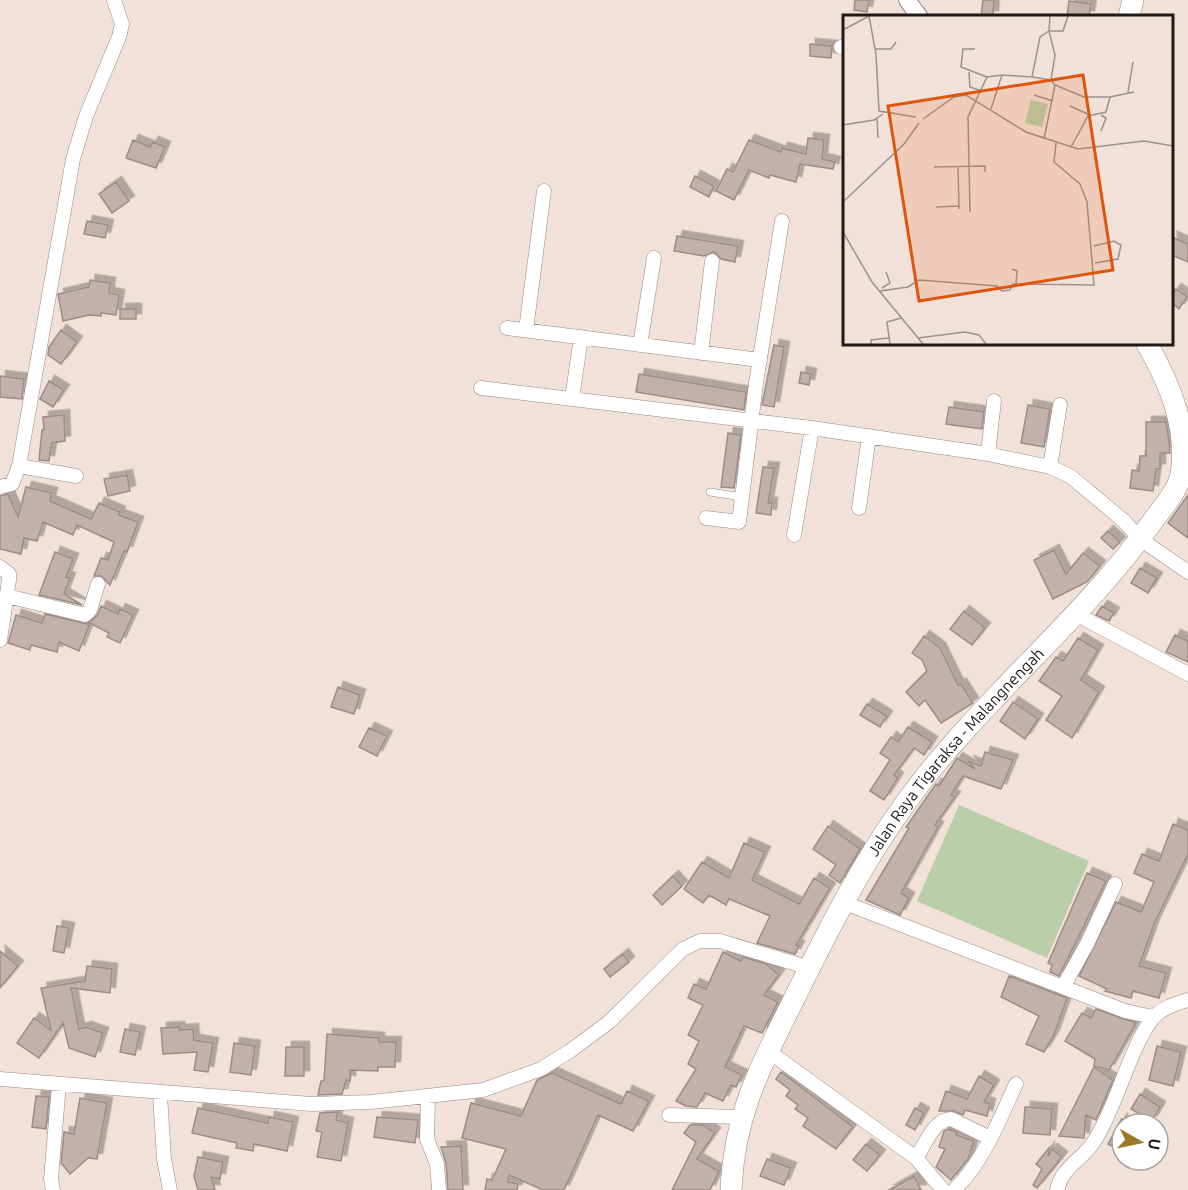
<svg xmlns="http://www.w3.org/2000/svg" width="1188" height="1190" font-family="Ubuntu,sans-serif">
  <defs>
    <filter id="shadow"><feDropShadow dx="5.5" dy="-5.5" stdDeviation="0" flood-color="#0004"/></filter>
  </defs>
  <rect width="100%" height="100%" fill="#f1e1d8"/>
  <path fill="#b9cea9" d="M959,805L1089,861L1047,958L917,901Z"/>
  <path fill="#c2b1ab" stroke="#9d8c86" stroke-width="1.5" filter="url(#shadow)" d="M855,0H869L867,12L854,10Z
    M983,0H994L993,16H981Z
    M1069,1L1091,4L1089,16H1067Z
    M810,44L832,46L831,58L810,56Z
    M808,138L824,140L822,159L835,162L833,169L800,164L796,182L770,175L769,178L749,170L734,200L716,191L727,169L733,172L749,140L781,152L782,148L806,154Z
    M133,140L150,147L153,142L165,147L156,168L126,158Z
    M695,176L714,186L709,197L690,187Z
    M116,182L129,201L112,213L99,194Z
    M87,221L108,225L105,238L84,234Z
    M677,236L738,246L735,262L721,259L714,252L704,256L674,251Z
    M1172,237L1188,244V262L1172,255Z
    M90,280L110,283L109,293L119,295L116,315L101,313V316L89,315L63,321L58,294L89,287Z
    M1176,289L1187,297L1179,309L1172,303V294Z
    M120,309H136V319H120Z
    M61,330L77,342L61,364L48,355L49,347Z
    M774,345L784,347L774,407L762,405Z
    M801,372L811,374L809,385L799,383Z
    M639,374L746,392L744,410L636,392Z
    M0,376L24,379L22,399L0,397Z
    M49,381L64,390L53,407L40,399Z
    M1028,405L1050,409L1044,447L1021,443Z
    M949,407L984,412L982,429L946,424Z
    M64,415L65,441L52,443L49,461L39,460L42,430H44L43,417Z
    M1146,422H1166L1169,441L1170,453H1160V469H1156L1153,491L1130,488L1132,470L1139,471L1140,456H1146Z
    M728,433L741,435L734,488L721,487Z
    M763,467L774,468L768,503H772L771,515L756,513Z
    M127,475L130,491L108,496L104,479Z
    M26,487L52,493L50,501L91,519L99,503L120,512L119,515L138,522L127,552L124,551L110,585L101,576H94L101,558L108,560L114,542L77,525L73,535L43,522L37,541L24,538L21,554L0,549V496L8,494L18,517Z
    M1188,495V538L1168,523Z
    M1108,531L1120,542L1113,549L1101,538Z
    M1054,550L1066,574L1083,553L1100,566L1087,582L1053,599L1034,560Z
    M55,552L73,559L66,577L70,578L64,594L82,605L39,595Z
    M1140,568L1157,578L1148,593L1131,583Z
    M101,606L118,614L120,609L133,615L120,643L107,637L109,633L90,623L79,651L59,642L57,652L31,645L30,650L8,643L16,615L42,623L45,614L87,624L97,616Z
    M1102,606L1114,613L1109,621L1096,615Z
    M964,611L985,628L972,645L950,629Z
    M1175,635L1188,641V662L1166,652Z
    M924,636L940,648L958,685L961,684L973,703L941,723L925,700L919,706L906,692L927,671L922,660L912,653Z
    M1078,638L1098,650L1081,680L1099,692L1072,738L1046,720L1062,696L1039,681L1056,657L1063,661Z
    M338,687L360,695L354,714L331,707Z
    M1013,702L1038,719L1025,739L1000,721Z
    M867,704L887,716L880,727L860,715Z
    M908,727L932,742L924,755L914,748L894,775L898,778L884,800L870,791L890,760L880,753L891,737L898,742Z
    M369,728L387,736L377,756L359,747Z
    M985,752L1013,760L1001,789L963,776L951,795L955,797L935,825L938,827L901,893L909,898L900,915L866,900L909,828L906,827L936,784L939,786L957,758L975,769L968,761L981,766Z
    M1173,824L1188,830V854L1154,924L1139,966L1166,973L1159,998L1133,991L1131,998L1105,991L1107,989L1079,976L1116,902L1141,912L1154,882L1134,873L1142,854L1159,861Z
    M828,826L860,849L840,883L829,875L836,865L813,849Z
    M744,843L765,852L752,880L799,904L814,878L830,888L796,945L799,946L795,954L757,943L770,916L729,899L726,905L709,895L703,903L684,889L702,862L729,878Z
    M1087,873L1106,881L1059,976L1050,972L1052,965L1048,963Z
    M673,876L682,886L662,905L653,895Z
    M57,926L69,928L64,953L53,951Z
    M0,951L18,966L0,988Z
    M723,952L741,961L743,957L766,964L779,975L764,995L778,1002L762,1033L744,1026L725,1067L742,1075L736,1087L731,1085L723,1101L705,1093L697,1107L686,1106L676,1101L696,1069L688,1064L699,1041L688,1035L703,1005L688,998L694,984L706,989Z
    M623,954L629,962L610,977L604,969Z
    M87,966L112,969L110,993L71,988L79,1029L86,1027L103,1033L95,1057L69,1048L63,1023L39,1058L17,1043L34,1018L51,1030L41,988L85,981Z
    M1009,976L1067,998L1054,1035L1044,1052L1026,1044L1039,1016L1001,997Z
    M1096,1009L1136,1023L1109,1070L1094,1066L1095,1059L1065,1041L1082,1013L1091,1018Z
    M179,1027V1030L193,1029L194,1040L213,1043L208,1072L194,1070L197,1052L163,1054L161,1028Z
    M125,1029L140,1032L135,1055L120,1052Z
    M327,1034L379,1038V1042H396L395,1067H378V1071L350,1070V1081L346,1080L342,1094L318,1095L321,1081H324Z
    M234,1043L255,1046L251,1075L230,1072Z
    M1157,1046L1181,1052L1173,1086L1149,1080Z
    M286,1047H304V1076H285Z
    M1094,1067L1113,1080L1096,1120L1086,1115L1084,1138L1059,1136Z
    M781,1072L853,1127L836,1149L803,1126L808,1118L795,1109L798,1105L786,1096L790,1090L776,1079Z
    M552,1073L621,1104L627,1091L649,1101L633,1131L598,1115L564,1190H543L509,1175L508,1182L518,1184L517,1190H485L487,1179L492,1180L506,1149L462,1138L471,1103L521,1116L537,1080Z
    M979,1076L994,1085L984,1102L990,1104L987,1116L965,1110L963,1115L954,1111H939L946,1091L967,1099Z
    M1140,1094L1160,1107L1152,1121L1131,1109Z
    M36,1096L49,1097L46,1129L32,1127Z
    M80,1098L107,1103L97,1159L88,1158L70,1174L61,1163L64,1132L74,1134Z
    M1025,1107L1052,1109L1050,1135L1023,1133Z
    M198,1108L268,1123L269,1117L293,1122L287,1151L254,1144L253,1151L236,1148L237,1143L192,1133Z
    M915,1108L924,1113L915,1130L906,1125Z
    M338,1112L336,1120L348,1123L341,1161L317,1157L322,1132L316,1131L320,1113Z
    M377,1117L418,1120L415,1143L374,1137Z
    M1122,1118V1152L1108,1144Z
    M690,1125H703L715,1133L697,1159L719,1171L710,1190H672L696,1142L684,1133Z
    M948,1129L957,1132L956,1135L974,1141L968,1159L951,1180L936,1167L945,1149L939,1147L944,1131Z
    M866,1144L880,1155L867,1171L853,1160Z
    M461,1146L463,1190H448L446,1163L441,1147Z
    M1049,1148L1048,1156L1052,1149L1062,1157L1037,1188L1033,1185L1042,1169L1036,1164Z
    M198,1157L223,1162L220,1179L211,1177L215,1190H198L194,1176Z
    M767,1159L791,1168L784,1185L760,1176Z
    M914,1176L921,1190H889Z"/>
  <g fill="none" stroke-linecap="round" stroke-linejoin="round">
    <g stroke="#998a82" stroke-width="8">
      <path id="service" d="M710,492L742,497"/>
    </g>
    <g stroke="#998a82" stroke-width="15">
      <path id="minor" d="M841,47L844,48
        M507,328L760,360
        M526,330L544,191
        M640,345L654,258
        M701,353L712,261
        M481,388L812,428L988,454L1050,467L1070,476L1124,521L1140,539L1188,572
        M572,399L581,337
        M988,454L994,401
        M19,466L76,476
        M1050,467L1060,405
        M0,487L12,484L19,466L73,159L86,116L119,37L122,24L114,0
        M859,508L869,436
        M706,518L739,522L756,383L782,221
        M794,535L812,428
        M0,567L9,574V580L0,640
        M7,596L85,615L90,610L98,584
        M1076,614L1188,674
        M845,903L1125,1011L1153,1017
        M1063,987L1087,944L1115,884
        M768,1051L916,1158L943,1190
        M0,1079L311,1104L371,1102L483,1090L541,1069L570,1051L609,1022L683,949L700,941H720L810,968
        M160,1094L164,1159L170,1190
        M428,1097L427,1139L437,1164L439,1190
        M669,1115L740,1117
        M916,1158C925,1145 934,1119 951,1119L990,1138
        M53,1190L51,1179L59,1084
        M954,1190C983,1162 999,1121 1016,1084
        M1057,1190C1062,1166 1084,1159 1095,1140C1117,1105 1129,1050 1152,1019C1161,1008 1175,1004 1188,1000"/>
    </g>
    <g stroke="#998a82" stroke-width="18">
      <path id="tertiary" d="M907,0L919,16"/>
    </g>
    <g stroke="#998a82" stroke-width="22">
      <g id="primary">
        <path d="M1129,16L1133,0"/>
        <path id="s1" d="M731,1190C734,1114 762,1063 795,997C828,930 863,861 907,801C938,758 973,721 1009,683C1060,630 1113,578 1155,518C1165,505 1177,491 1181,475C1188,427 1170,384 1147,344"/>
      </g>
    </g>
    <use href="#service" stroke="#fff" stroke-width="7"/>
    <use href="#minor" stroke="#fff" stroke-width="14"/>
    <use href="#tertiary" stroke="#fff" stroke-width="16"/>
    <use href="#primary" stroke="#fff" stroke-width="21"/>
  </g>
  <g text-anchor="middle" stroke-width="6" stroke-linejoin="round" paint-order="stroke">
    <g font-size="16" fill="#201a17" stroke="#fff">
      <text dy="6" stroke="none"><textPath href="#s1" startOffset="500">Jalan Raya Tigaraksa - Malangnengah</textPath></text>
    </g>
  </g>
  <g transform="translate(843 15)">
    <rect width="330" height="330" fill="#f1e1d8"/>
    <path d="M188,85L205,89L199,112L182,108Z" fill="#b9cea9"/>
    <path fill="none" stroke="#9d918b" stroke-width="1.5" d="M26,1L33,39L36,96L73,102M207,1L206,16L212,40L208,65M0,15L26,1M33,34H48L53,27M132,34H120L118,52L144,62M126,57L127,72L139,76M189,62L208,65L212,70L241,82H267M285,77L290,47M191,80L210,86M227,91L247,100M148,94L159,60L189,62L197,22L206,16H220L225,1M258,100L263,103L258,116M34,104L35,123M80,104L111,82L123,80L183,117L235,134L301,126L330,131M0,110L31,105L40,99M201,124L212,70M228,132L245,101L263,97L267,82L291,77M91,152L142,151V157M115,152L116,194M0,187L61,129L76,108M93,192L116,191M127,197L125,102L144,62L159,60M0,217L29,267L80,329M251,231L271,226L278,230L275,244L252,248M169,254L174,256L173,269M39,273L47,268L43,257M37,276L65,272L76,265L154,271L159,276L167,275L170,269L251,270L244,187L237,169L211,147L213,128M75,323L122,317L136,320L143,329M28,329V325L46,323M47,329L44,307L58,303"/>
    <path fill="#de560d" fill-opacity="0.15" stroke="#de560d" stroke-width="3" d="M240,60L270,255L76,286L45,91Z"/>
    <rect width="330" height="330" fill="none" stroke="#201a17" stroke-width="3"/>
  </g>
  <g transform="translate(1140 1142) rotate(99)"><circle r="28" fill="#ffffff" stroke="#a6a3a2" stroke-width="1.5"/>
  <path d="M0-4.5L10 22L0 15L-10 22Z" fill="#9c7a25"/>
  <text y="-9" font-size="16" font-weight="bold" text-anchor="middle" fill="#201a17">U</text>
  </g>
</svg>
